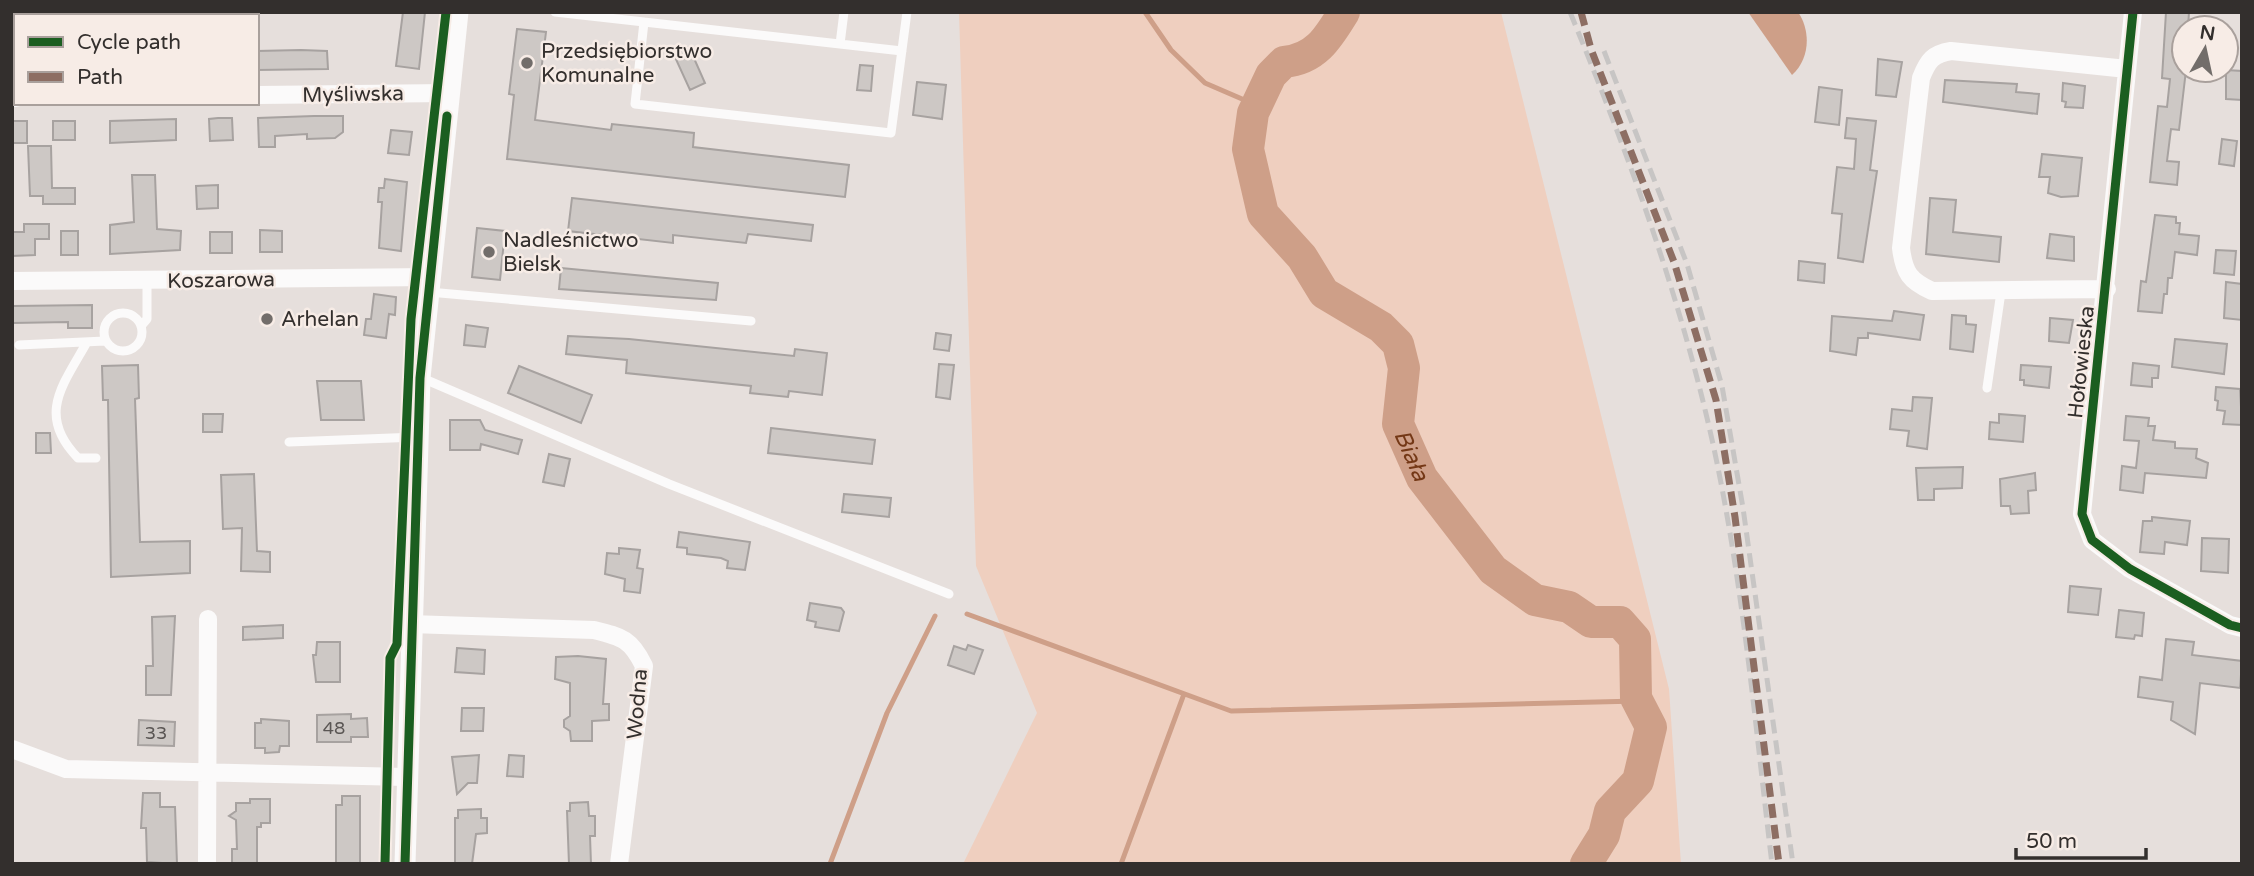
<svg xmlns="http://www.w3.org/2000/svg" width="2254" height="876" font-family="'Varela Round',sans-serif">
  <rect width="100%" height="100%" fill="#e6dfdc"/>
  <path fill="#efcfbf" d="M959,12H1501L1669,689L1681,864H963L1037,713L976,566Z"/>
  <path fill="#ce9f88" d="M1748,12H1798C1811,31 1810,59 1792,75Z"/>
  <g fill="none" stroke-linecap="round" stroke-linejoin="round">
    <path stroke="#ce9f88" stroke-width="5" d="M1145,12L1171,50L1205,83L1256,105
      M967,614L1231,711L1638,701
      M830,864L887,713L935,616
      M1121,864L1184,694"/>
    <path stroke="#ce9f88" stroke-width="32" id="s1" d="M1344,12C1328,38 1316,59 1284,62L1271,75L1253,113L1248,149L1263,214L1302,257L1324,293L1381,327L1398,344L1404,368L1398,424L1422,478L1493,570L1535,600L1569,607L1591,622H1620L1635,639L1636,698L1651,727L1638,781L1610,811L1604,835L1586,864"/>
  </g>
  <path fill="#cdc8c5" stroke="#a7a2a0" stroke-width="2" d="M403,12H425L419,69L396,66Z
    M2166,12H2189L2188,28H2184L2186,70L2179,130L2171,129L2167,161L2179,162L2177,185L2150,182L2158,106L2167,107L2170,79L2162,78Z
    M517,29L546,32L535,120L611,130L612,124L694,133L693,147L849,165L845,197L507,159L514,95L509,94Z
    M689,47L705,83L690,90L674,55Z
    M301,50L327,51L328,69L257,70V51Z
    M1878,59L1902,62L1896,97L1876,95Z
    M860,65L873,66L871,91L857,90Z
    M2226,70L2242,71V100L2226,99Z
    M1945,80L2017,84L2016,92L2039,94L2037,114L1943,102Z
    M917,82L946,85L942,119L913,115Z
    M2063,83L2085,86L2083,108L2065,107L2066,102L2062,101Z
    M1819,87L1842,90L1839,125L1815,122Z
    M314,116H343V132L335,138L307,139V134L275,136V147H259L258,118Z
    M218,118H232L233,140L210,141L209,119Z
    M1847,118L1876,121L1870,170L1877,171L1863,262L1838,258L1842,214L1832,213L1837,167L1854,169L1856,139L1845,138Z
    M176,119V140L110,143V121Z
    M12,121H27V143H12Z
    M53,121H75V140H53Z
    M391,130L412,132L409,155L388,153Z
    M2222,139L2237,141L2234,166L2219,164Z
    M28,146H51L52,188H75V204H43V196H30Z
    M2042,154L2082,158L2078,196L2061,197L2048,193L2050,177H2039Z
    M132,175H155L157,229L181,231L180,250L110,254V225L134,222Z
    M385,179L407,182L401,251L379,248L382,202H378L379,188H384Z
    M218,185V208L197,209L196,186Z
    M572,198L813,225L811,241L748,234L746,243L673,235V243L568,231Z
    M1930,198L1956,200L1953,232L2001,237L1999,262L1926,254Z
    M2155,215L2176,217V223H2180L2179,234L2199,236L2197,255L2175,252L2172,278H2168L2167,294H2164L2162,313L2138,311L2141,281L2146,282Z
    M24,224H49V239H35V255L12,256V232H24Z
    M477,228L505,231L500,280L472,277Z
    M260,230L282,231V252H260Z
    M61,231H78V255H61Z
    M210,232H232V253H210Z
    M2050,234L2074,237V261L2047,258Z
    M2216,250L2236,251L2234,275L2214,273Z
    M1799,261L1825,264L1824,283L1798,280Z
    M561,268L718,283L716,300L559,289Z
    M2226,282L2242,284V320L2224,318Z
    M374,294L396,297L395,315L389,314L386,338L364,335L366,319H371Z
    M92,305V328H68V322L13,323V306Z
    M1894,311L1924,315L1920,340L1868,333V338H1858L1856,355L1830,351L1832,316L1892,321Z
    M1952,315L1966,316V324L1976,325L1973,352L1950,349Z
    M2050,318L2073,320L2069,343L2049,341Z
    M466,325L488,328L485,347L464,345Z
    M936,333L951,335L949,351L934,349Z
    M568,336L629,339L794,356L795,349L827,353L822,395L789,391L788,397L750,393L751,386L626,373L627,360L566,354Z
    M2175,339L2227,344L2224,374L2172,367Z
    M2133,363L2159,366L2158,378H2152V387L2131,385Z
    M939,364L954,365L950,399L936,397Z
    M138,365L139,398L135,399L140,542L190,541V573L111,577L108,400H103L102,366Z
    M2021,365L2051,367L2049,388L2024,385V380H2020Z
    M519,366L592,395L581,423L508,393Z
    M317,381H361L364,420H321Z
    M2216,387L2240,389L2242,425L2223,424L2225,411L2217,410L2218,401L2215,400Z
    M1913,397L1932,398L1927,449L1907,446L1909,431L1890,429L1892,409L1912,411Z
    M203,414H223L222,432H203Z
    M1999,414L2025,416L2023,442L1989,439L1990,422L1999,423Z
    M2126,416L2149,418L2148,426H2155L2153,440L2175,442V448L2197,449L2196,458L2208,463L2206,478L2145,473L2143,493L2120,490L2122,466L2136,468L2139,441L2124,440Z
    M450,420H480L485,430L522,440L518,454L481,444L480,450H450Z
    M771,428L875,440L872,464L768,453Z
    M36,433H50L51,453H36Z
    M549,454L570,459L564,486L543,482Z
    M1963,467L1962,488L1934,489V500H1918L1916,468Z
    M2035,473L2036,490L2028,491L2029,513L2011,514L2010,506H2001L2000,479Z
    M254,474L257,551L270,552V572L241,571L242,528L223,529L221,475Z
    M844,494L891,498L889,517L842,512Z
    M2152,517L2190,521L2187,545L2165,542L2164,554L2140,552L2143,521H2152Z
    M679,532L750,542L745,570L727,568L728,561L721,558L687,554V548L677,547Z
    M2202,538L2229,539L2228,573L2201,571Z
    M619,548L640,550L637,568L643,569L640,593L624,591L625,579L605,574L607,553L619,554Z
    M2070,586L2101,589L2098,615L2068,612Z
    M810,603L841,608L844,612L839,631L815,627L816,622L807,620Z
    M2119,610L2144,613L2142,636L2135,635L2134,639L2116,637Z
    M175,616L171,695H146V666H153L152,617Z
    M283,625V638L243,640V627Z
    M2166,639L2194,642L2192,655L2242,661L2240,688L2200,683L2195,734L2171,720L2173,702L2138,697L2140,677L2162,680Z
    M317,642H340V682H316L313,655H316Z
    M968,645L983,650L974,674L948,665L954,646L966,650Z
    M457,648L485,650L484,674L455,672Z
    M578,656L606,659L603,704H609V720L592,721V741H571L570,731L564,727V720L570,716V683L555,679L556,657Z
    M462,708H484L483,731H461Z
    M351,714V719L367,718L368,737H351V742H317V715Z
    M261,719L289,721V746H280L279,752L265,753V748H255V723H261Z
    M139,720L175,722L174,746L138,745Z
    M479,755L477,783H468L457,794L452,757Z
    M509,755L524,756L523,777L507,776Z
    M143,793H160V807H175L177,864L147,862L146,828H141Z
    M342,796H360V864H336V805H342Z
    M250,799H270V823H261V827H257V864H232V849H237L236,820L229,816L236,811V803H250Z
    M588,802L589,816H595V836H590L591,864H569L567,811H570V803Z
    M481,809V818H487V833L476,834L472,864H455V818H458V810Z"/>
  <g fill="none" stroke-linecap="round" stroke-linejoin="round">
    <path stroke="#c1bfbd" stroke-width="3.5" stroke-dasharray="3.5 5" stroke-linecap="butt" d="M387,760L393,653
      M386,820V792"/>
    <path stroke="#fbfafa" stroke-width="9" d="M555,12L902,51
      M644,22L635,104L891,133L907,12
      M840,44L844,12
      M429,292L751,321
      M104 332a19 19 0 1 1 38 0a19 19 0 1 1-38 0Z
      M141,326L147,319V281
      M87,342C63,385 36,415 78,458H96
      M19,345L105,341
      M422,378L669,484L949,594
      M1987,388L2001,292
      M289,442L417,437"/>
    <path stroke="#fbfafa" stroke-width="18" d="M2133,12L2082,514L2092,540L2130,569L2230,625L2242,628
      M257,95L449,93
      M12,98H16
      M12,281L430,277
      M2107,289L1932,291C1910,281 1904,273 1901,248L1921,78C1928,60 1933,54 1951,51L2127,69
      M410,624L594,630C622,637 631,639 644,666L619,864
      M12,749L66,769L406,777
      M207,864L208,619"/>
    <path stroke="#fbfafa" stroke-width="21" d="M405,864L420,378L458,12"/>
    <path stroke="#c7c5c4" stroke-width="5" stroke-dasharray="14 7" stroke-linecap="butt" d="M1570,12C1628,153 1680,295 1713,444C1743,582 1755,724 1772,864
      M1604,51L1687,264L1722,386L1743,508L1793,864"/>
    <path stroke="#8d6e63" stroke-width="7" stroke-dasharray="14 7" stroke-linecap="butt" d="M1581,12L1591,49L1674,262L1716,400L1735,517L1779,864"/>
    <g stroke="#f7ece6" stroke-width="13">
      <path id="cycleway" d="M2133,12L2082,514L2092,540L2130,569L2230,625L2242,628
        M385,864L390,658L397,644L411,319L446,12
        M405,864L420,378L447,116"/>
    </g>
    <use href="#cycleway" stroke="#1b5e20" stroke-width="9"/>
  </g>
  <g fill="#726d6a" stroke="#f7ece6" stroke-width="2.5">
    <circle cx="527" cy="63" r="7"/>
    <circle cx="489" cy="252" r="7"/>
    <circle cx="267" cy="319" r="7"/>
  </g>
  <g text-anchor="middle" stroke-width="5" stroke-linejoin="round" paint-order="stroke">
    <g font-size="18" fill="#5a5654">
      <text x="334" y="734">48</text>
      <text x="156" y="739">33</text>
    </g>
    <g font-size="21" fill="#332f2d" stroke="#f7ece6" text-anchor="start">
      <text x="541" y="58">Przedsiębiorstwo<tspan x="541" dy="24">Komunalne</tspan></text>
      <text x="503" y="247">Nadleśnictwo<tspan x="503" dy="24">Bielsk</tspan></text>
      <text x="281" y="326">Arhelan</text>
    </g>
    <g font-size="21" fill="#332f2d" stroke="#f7ece6">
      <text transform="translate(353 94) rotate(-1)" y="7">Myśliwska</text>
      <text transform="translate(221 280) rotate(-1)" y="7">Koszarowa</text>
      <text transform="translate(2081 362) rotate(-84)" y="7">Hołowieska</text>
      <text transform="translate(637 704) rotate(-85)" y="7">Wodna</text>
    </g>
    <g font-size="23" font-style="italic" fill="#743816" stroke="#f7ece6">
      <text dy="8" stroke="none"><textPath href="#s1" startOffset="551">Biała</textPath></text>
    </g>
  </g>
  <rect width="2254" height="876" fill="none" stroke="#332f2d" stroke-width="28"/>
  <rect x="14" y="14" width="245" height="91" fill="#f7ece6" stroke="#a9a09c" stroke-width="2"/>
  <rect x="28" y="37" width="35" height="10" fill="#1b5e20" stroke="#a9a09c" stroke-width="2"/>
  <text x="77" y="49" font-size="21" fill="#332f2d">Cycle path</text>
  <rect x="28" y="72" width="35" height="10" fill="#8d6e63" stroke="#a9a09c" stroke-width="2"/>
  <text x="77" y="84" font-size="21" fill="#332f2d">Path</text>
  <g transform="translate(2205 49) rotate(9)"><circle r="33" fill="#f7ece6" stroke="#a9a09c" stroke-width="2"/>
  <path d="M0-5L12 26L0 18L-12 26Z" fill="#726d6a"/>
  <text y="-10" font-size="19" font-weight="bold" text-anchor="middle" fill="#332f2d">N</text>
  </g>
  <path d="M2016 848v10h130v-10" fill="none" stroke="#332f2d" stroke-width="3.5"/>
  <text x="2026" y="848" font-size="21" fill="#332f2d" stroke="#f7ece6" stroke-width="5" paint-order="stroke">50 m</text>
</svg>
